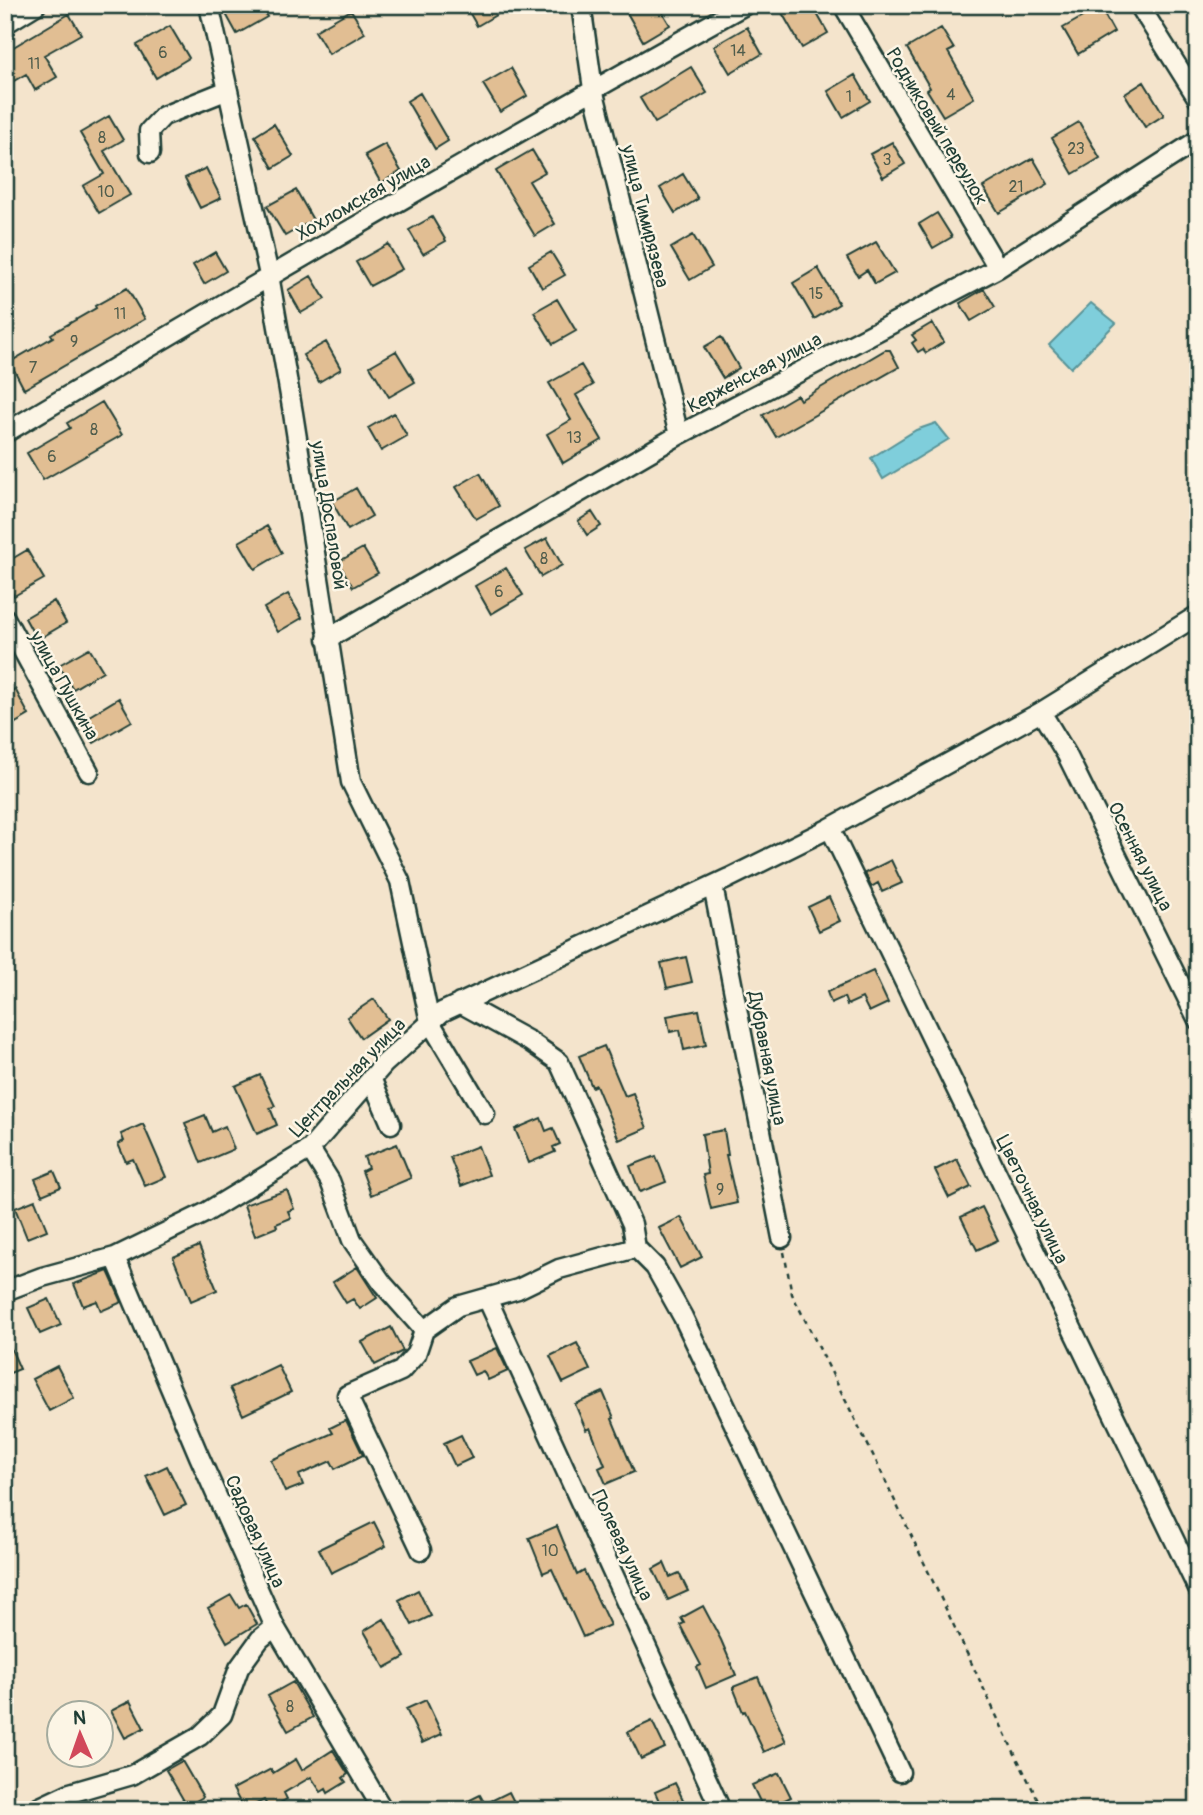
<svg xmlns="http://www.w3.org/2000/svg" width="1203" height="1815" font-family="Pangolin,sans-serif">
  <rect width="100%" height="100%" fill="#f4e4cc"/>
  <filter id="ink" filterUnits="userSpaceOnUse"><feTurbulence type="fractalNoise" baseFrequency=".0143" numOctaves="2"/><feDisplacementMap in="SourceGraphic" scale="14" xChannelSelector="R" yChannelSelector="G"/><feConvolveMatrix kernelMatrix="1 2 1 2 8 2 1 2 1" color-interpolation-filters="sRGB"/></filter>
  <g filter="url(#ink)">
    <path fill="#7fcedb" stroke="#599498" stroke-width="2" d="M1091,303L1116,323L1071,368L1049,345Z
      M936,423L949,439L883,479L871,458L916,430Z"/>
    <path fill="#e1be93" stroke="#1f3d34" stroke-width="2" d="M221,5H260L267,17L237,34Z
      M465,5H513L477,26Z
      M636,5H658L670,25L643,41L626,11Z
      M791,5H812L828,33L802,48L781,11Z
      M1100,7L1114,32L1078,54L1063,28Z
      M351,10L365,33L329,54L315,31Z
      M69,14L81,34L44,55L57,77L35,90L26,74L5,86V52Z
      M170,26L189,58L156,78L137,45Z
      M747,27L762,54L730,73L714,46Z
      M941,28L954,49L948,52L974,98L943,116L927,90L930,88L907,48Z
      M691,67L707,93L655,123L640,98Z
      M511,68L527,96L500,112L483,84Z
      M855,75L870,101L843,117L828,91Z
      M1144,82L1164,115L1145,127L1125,94Z
      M420,93L448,141L435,149L407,101Z
      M109,116L123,140L104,151L130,195L99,213L83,186L104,174L80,133Z
      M1079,122L1100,158L1073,174L1052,138Z
      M274,124L293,156L273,168L255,136Z
      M892,142L905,164L883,177L870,154Z
      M385,144L401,171L381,183L365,155Z
      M532,150L545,172L529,181L555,224L535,236L496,171Z
      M1033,158L1048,184L999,213L983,187Z
      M206,168L221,198L200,208L185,178Z
      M683,174L698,199L675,213L660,188Z
      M296,190L313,220L285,236L267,206Z
      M937,213L952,237L933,248L919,224Z
      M432,217L446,241L423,254L409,230Z
      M693,235L712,267L690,280L671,248Z
      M876,242L895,273L875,284L867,270L858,276L847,258Z
      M388,244L402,269L370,286L356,262Z
      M215,252L226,271L204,284L193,265Z
      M551,252L565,275L542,288L529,265Z
      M818,268L839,304L814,319L793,283Z
      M311,276L325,299L301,313L288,290Z
      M127,288L145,319L24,389L10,362L53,337L51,334L96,308L95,306Z
      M984,289L995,307L971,321L960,303Z
      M557,299L576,331L553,344L534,312Z
      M932,323L944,342L926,353L923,349L918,352L912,343L916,340L912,335Z
      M721,337L739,368L723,378L704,347Z
      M326,342L341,369L319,382L303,355Z
      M885,350H890L899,367L776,437L763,415L797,395L800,400Z
      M396,351L415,382L389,397L370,366Z
      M581,365L593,385L576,395L602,440L563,463L547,434L571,420L549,383Z
      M102,402L122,435L43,480L27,453L70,428L67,423Z
      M394,413L407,436L381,451L368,428Z
      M480,473L499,506L476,519L456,487Z
      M356,488L372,516L348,530L332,502Z
      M592,512L601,526L587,535L578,521Z
      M267,526L282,553L255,569L239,542Z
      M547,538L562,565L541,577L525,550Z
      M363,548L378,573L353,587L338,562Z
      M27,550L44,579L14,596L5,580V563Z
      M506,568L523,595L491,614L475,586Z
      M288,594L302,618L278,632L264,608Z
      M54,601L66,623L37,640L25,618Z
      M89,648L103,671L73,689L59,665Z
      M15,689L29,715L5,729V695Z
      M119,698L132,721L94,743L81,721Z
      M891,860L902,883L882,892L878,883L871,887L865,873Z
      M829,897L840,921L819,931L808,907Z
      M686,957L692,982L667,988L661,963Z
      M873,971L888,1003L869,1012L862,998L847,1005L844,997L831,1003L827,992Z
      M374,999L388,1019L361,1038L347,1017Z
      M699,1010L706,1045L684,1050L680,1030L670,1032L667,1016Z
      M604,1046L625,1096L633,1093L647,1128L619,1140L596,1085L592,1087L579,1056Z
      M260,1075L275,1106L270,1108L277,1125L257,1134L235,1086Z
      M205,1115L212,1132L225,1126L234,1149L201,1163L185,1123Z
      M541,1118L546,1131L553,1128L560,1144L553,1147L555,1152L529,1163L515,1129Z
      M143,1124L166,1177L145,1186L133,1159L126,1162L118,1144L124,1141L121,1134Z
      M724,1130L728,1155H726L737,1203L711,1209L703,1175L708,1174L702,1134Z
      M397,1144L411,1178L371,1195L362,1171L368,1168L364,1157Z
      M478,1146L489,1175L461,1186L450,1157Z
      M656,1156L666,1182L640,1192L630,1166Z
      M957,1159L971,1187L949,1198L935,1170Z
      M54,1171L61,1187L42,1195L35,1179Z
      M287,1190L294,1209L288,1211L291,1218L276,1224L277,1227L255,1236L244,1205Z
      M35,1200L47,1230L27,1238L15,1208Z
      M982,1207L998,1240L977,1250L961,1217Z
      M681,1217L702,1257L680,1268L659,1228Z
      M199,1246L217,1290L191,1301L173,1257Z
      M357,1267L377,1298L360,1309L353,1299L346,1303L333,1282Z
      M108,1271L122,1302L101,1311L97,1301L83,1306L74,1284Z
      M49,1299L61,1325L40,1334L28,1308Z
      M391,1327L403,1351L375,1365L362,1342Z
      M5,1335L20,1369L5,1375Z
      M577,1343L590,1370L563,1383L550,1356Z
      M497,1348L508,1371L488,1380L483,1371L474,1375L467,1361Z
      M278,1365L291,1392L243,1415L230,1388Z
      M57,1366L74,1398L49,1411L32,1379Z
      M603,1392L614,1418L612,1419L634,1472L606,1484L599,1468L605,1465L590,1428L586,1430L575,1404Z
      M346,1420L363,1455L335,1469L331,1461L299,1475L303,1485L285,1492L271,1460L333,1433L330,1428Z
      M461,1435L472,1458L455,1466L444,1443Z
      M167,1466L186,1505L165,1515L146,1476Z
      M374,1522L386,1546L331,1573L319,1549Z
      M557,1526L577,1575L584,1571L610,1625L583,1637L552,1569L543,1573L529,1538Z
      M664,1563L670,1577L679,1573L688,1591L668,1600L653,1569Z
      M418,1590L431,1616L412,1625L399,1600Z
      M231,1595L239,1608L246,1604L257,1624L227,1642L208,1608Z
      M703,1606L721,1640L736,1675L706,1688L697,1667L701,1665L680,1625L684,1623L681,1618Z
      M384,1619L405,1657L385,1668L364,1631Z
      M758,1677L786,1742L764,1752L745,1711L743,1712L733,1687Z
      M293,1682L313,1717L288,1731L268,1696Z
      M426,1700L442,1734L422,1743L406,1709Z
      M130,1701L144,1728L125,1738L111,1711Z
      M652,1721L665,1748L641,1759L628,1732Z
      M333,1750L348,1774L343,1778L346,1782L328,1793L326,1789L321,1792L311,1777L284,1793L287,1799L269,1809L264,1800L244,1810L233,1789L271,1769L273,1773L296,1759L302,1770Z
      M182,1761L203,1797L187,1806L166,1770Z
      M779,1773L791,1797L764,1810L752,1785Z
      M675,1783L688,1810H663L655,1792Z
      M509,1792L518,1810H450L480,1795L485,1804Z"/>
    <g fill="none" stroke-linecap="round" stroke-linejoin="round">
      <g stroke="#1f3d34" stroke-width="23">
        <path id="minor" d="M209,5L269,275L293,413L351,782L400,881L430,1022L485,1114
          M581,5L593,89L679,435
          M843,5L998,268
          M1139,5L1198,99
          M5,24L36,5
          M150,153L149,131L163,116L228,90
          M5,433C250,287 496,143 745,5
          M5,618L89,772
          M327,639L679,435L998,268L1198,140
          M1041,712L1067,755L1198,1020
          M830,828L1198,1589
          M713,886L782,1238
          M371,1078L391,1124
          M310,1149L330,1181L352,1240L383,1284L424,1330L458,1306L518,1289L559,1269L636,1248L632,1224L559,1062L529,1041L460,1003
          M636,1248L655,1267L683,1317L900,1772
          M115,1257L199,1456L275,1627L383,1810
          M5,1291L42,1277L115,1257L205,1213L310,1149L384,1064L442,1012L729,878L830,828L1041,712L1198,615
          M487,1298L721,1810
          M421,1550L347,1395L401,1371L416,1354L424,1330
          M34,1810L70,1793L132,1775L200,1736L222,1715L239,1668L260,1639L275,1627"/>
      </g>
      <path stroke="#1f3d34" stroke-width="2.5" stroke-dasharray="5 5" stroke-linecap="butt" d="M784,1252L792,1294L876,1461L1006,1736L1043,1810"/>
      <use href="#minor" stroke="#fcf5e5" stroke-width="18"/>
    </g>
  </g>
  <g text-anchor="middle" stroke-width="5" stroke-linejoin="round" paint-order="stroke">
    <g font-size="16" fill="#505d4c">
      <text x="738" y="56">14</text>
      <text x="163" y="58">6</text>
      <text x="34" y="69">11</text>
      <text x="951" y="100">4</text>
      <text x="849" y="102">1</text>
      <text x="102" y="143">8</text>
      <text x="1076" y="154">23</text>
      <text x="887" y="165">3</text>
      <text x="1016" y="192">21</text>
      <text x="106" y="197">10</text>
      <text x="816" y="299">15</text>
      <text x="120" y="319">11</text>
      <text x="74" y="347">9</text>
      <text x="33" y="373">7</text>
      <text x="94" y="435">8</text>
      <text x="574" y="443">13</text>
      <text x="52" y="462">6</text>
      <text x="544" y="564">8</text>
      <text x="499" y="597">6</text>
      <text x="720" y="1195">9</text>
      <text x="550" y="1556">10</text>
      <text x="290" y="1712">8</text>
    </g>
    <g font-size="19" fill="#1f3d34" stroke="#fcf5e5">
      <text transform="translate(938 126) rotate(59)" y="7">Родниковый переулок</text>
      <text transform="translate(363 197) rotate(-30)" y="7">Хохломская улица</text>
      <text transform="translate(646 216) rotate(76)" y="7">улица Тимирязева</text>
      <text transform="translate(754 372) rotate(-28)" y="7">Керженская улица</text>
      <text transform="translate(330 515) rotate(81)" y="7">улица Доспаловой</text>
      <text transform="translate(65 685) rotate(61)" y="7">улица Пушкина</text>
      <text transform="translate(1141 856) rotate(63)" y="7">Осенняя улица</text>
      <text transform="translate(768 1058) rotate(79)" y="7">Дубравная улица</text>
      <text transform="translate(347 1077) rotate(-46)" y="7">Центральная улица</text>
      <text transform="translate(1033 1199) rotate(64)" y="7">Цветочная улица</text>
      <text transform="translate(256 1531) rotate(66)" y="7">Садовая улица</text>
      <text transform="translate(623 1545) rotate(65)" y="7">Полевая улица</text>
    </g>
  </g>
  <rect width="1203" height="1815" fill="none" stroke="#fcf5e5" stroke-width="28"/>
  <rect x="14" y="14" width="1175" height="1787" fill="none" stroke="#1f3d34" stroke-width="2.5" filter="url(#ink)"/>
  <g transform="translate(80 1734) rotate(358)"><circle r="33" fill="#fcf5e5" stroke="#a4ab9e" stroke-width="2"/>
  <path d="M0-5L12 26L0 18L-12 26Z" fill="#d1495b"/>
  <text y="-10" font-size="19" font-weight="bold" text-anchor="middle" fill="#1f3d34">N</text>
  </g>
</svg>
